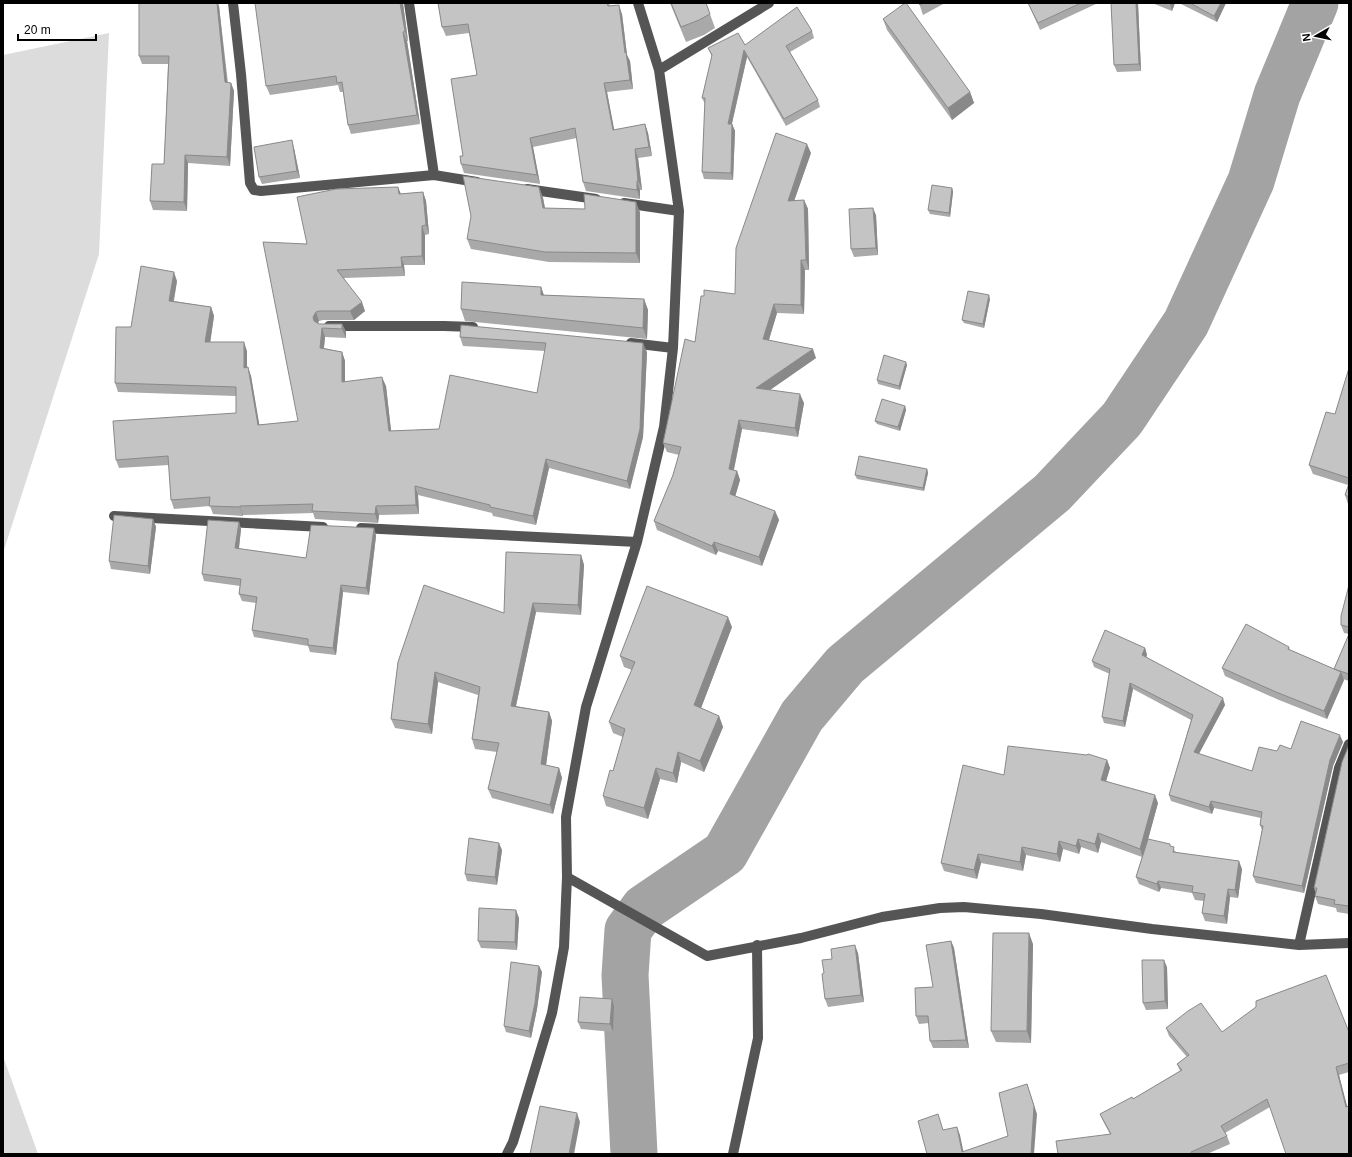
<svg xmlns="http://www.w3.org/2000/svg" width="1352" height="1157" font-family="Arial,sans-serif">
  <rect width="100%" height="100%" fill="#fff"/>
  <path fill="#dcdcdc" d="M109,33L99,254L3,553V55Z
    M3,1056L38,1154H3Z"/>
  <g fill="none" stroke-linecap="round" stroke-linejoin="round">
    <path stroke="#a3a3a3" stroke-width="47" d="M634,1154L625,975L628,930L644,908L725,853L802,716L845,665L1052,493L1122,419L1186,323L1251,181L1277,95L1315,3"/>
    <path stroke="#555" stroke-width="10" d="M233,3L241,74L250,183L254,190L261,191L434,175L477,182
      M409,3L434,175
      M659,70L769,3
      M527,189L596,199
      M624,203L679,211
      M329,326H444L473,327
      M631,343L673,348
      M114,516L323,527
      M361,528L637,542
      M567,877L707,956L801,938L882,917L940,908L964,907L1041,914L1152,929L1299,945L1349,943
      M1299,945L1339,768L1349,744
      M507,1154L513,1142L552,1013L564,947L567,877L566,817L586,707L637,542L664,427L673,348L679,211L659,70L638,3
      M733,1154L758,1038L757,945"/>
  </g>
  <path fill="#a9a9a9" d="M438,3H609L610,6L622,14L627,55L630,61L633,89L607,92L614,130L645,124L648,133L652,156L638,158L642,190H640V199L586,191L583,182L577,138L533,147L540,184L464,173L461,164L463,156L477,75L469,33L446,36L442,27Z
    M670,3H706L715,28L704,35L686,42Z
    M919,3H945L923,15Z
    M1028,3H1098L1040,30Z
    M1111,3H1138L1141,71L1117,72L1114,65Z
    M1152,3H1175L1172,11Z
    M1179,3H1226L1217,22Z
    M403,4L408,41H407L420,124L351,134L348,125L343,92H340L338,85L270,95L266,86Z
    M219,6L228,83H231L234,91L230,166L188,163L187,211L153,210L150,201L164,164L168,64H142L139,56Z
    M883,19L970,92L974,103L952,120L887,30Z
    M812,31L814,38L790,52L818,100L820,107L786,126L747,57L732,124L735,131L733,180L704,179L702,172L705,104L702,98L712,57L708,48L745,45Z
    M294,148L300,178L262,184L259,177Z
    M811,153L794,200H804L808,209L809,270H805L804,314L777,313L769,340L816,358L770,390L804,403L798,437L742,429L734,470L737,471L740,480L735,496L775,511L779,520L762,566L718,551L716,555L657,530L654,521L673,475L679,455L667,452L663,443L695,342L704,296L735,294Z
    M398,187L401,194L423,192L426,201L429,234L425,235V265H404L405,276L344,278L365,311L354,320H323L319,321L318,323L319,324H342L346,332V338L325,337L324,348L342,352L345,361V382L386,386L391,431L439,429L537,393L545,351L463,346L460,337L461,325L647,352L643,437L630,489L549,468L536,525L493,516L492,513L418,495L419,514L379,515L378,523L315,519L313,513L243,515V516L213,514L210,506L174,509L171,500L169,465L119,468L116,460L236,413V396L118,392L115,383L131,327L177,281L174,301L211,307L214,316L210,342L247,351V367L251,376L259,425L298,421L307,244Z
    M539,187L543,198L545,208L640,212V263L549,262L471,249L467,239Z
    M952,188L953,192L950,217L930,214L928,210Z
    M876,215L878,255L854,257L851,249Z
    M541,287L544,295L644,299L648,310L647,339L465,321L461,309Z
    M990,299L984,328L964,323L962,320Z
    M907,365L900,390L878,384L877,380Z
    M1349,368V504H1348L1345,495L1348,485L1313,474L1309,465L1335,414Z
    M905,406L906,410L900,431L877,424L875,421Z
    M927,469L928,473L924,491L857,479L855,475Z
    M153,519L156,527L150,574L111,569L109,561Z
    M239,522L241,529L239,549L306,558L374,528L376,536L369,595L343,592L336,655L310,652L308,646L254,637L252,630L256,603L242,601L239,594L240,586L204,581L202,574Z
    M581,555L584,565L581,615L536,612L516,706L549,712L552,721L546,765L559,768L562,778L553,814L492,798L488,789L497,752L475,749L472,739L478,695L438,682L432,734L395,728L391,719L398,662L504,613Z
    M1349,585V681L1343,679L1344,680L1327,719L1279,700L1225,676L1222,668L1289,647L1290,650L1335,670L1334,669L1349,634L1344,633L1341,625Z
    M732,627L701,708L719,716L723,727L704,772L681,762L677,783L660,779L648,819L606,806L603,796L613,771L623,737L613,733L609,722L632,670L624,667L620,656Z
    M1145,648L1147,655L1146,658L1225,705L1199,754L1252,771L1277,751L1291,749L1343,742L1333,766L1304,893L1256,883L1253,876L1262,830L1260,825L1261,818L1214,808L1212,814L1171,801L1169,795L1191,720L1133,689L1125,727L1104,723L1102,717L1110,674L1094,667L1092,661Z
    M1349,745V914L1337,912L1336,908L1318,904L1315,896L1316,893L1314,888Z
    M1107,760L1110,768L1106,781L1158,803L1148,839L1171,847L1176,852L1242,869L1238,898L1230,897L1227,924L1205,921L1202,913L1204,901L1195,900L1192,893L1161,888L1159,892L1139,884L1136,877L1142,857L1101,842L1098,853L1081,847L1079,854L1063,849L1060,862L1026,855L1023,871L981,863L977,879L944,871L941,863Z
    M502,850L497,885L467,881L465,874Z
    M519,918L517,950L481,948L478,941Z
    M951,941L954,948L969,1048H933L930,1041L929,1023L919,1024L916,1016L933,987Z
    M1033,944L1031,1043L996,1042L991,1031Z
    M858,953L864,1002L828,1007L825,999L824,973L832,959Z
    M539,966L542,972L537,1009L531,1038L506,1032L504,1026Z
    M1167,967L1168,1009L1146,1010L1143,1003Z
    M612,999L614,1006L613,1032L581,1029L578,1022Z
    M1166,1028L1222,1032H1349V1072L1339,1075L1347,1106L1349,1154L1270,1107L1225,1133L1227,1136L1230,1144L1207,1154H1058L1110,1134L1103,1121L1100,1114L1133,1099L1180,1071L1177,1064L1187,1057L1169,1036Z"/>
  <path fill="#898989" d="M217,3H218L219,6L228,91L225,82Z
    M400,3H403L408,41L405,31Z
    M1136,3H1138L1141,71L1139,64Z
    M1170,3H1175L1172,11L1170,4Z
    M1221,3H1226L1217,22L1214,16Z
    M619,5L622,14L627,55L630,61L633,89L630,80L625,53Z
    M403,32L407,41L420,124L417,115Z
    M744,50L747,57L730,131L728,124Z
    M231,83L234,91L230,166L227,157Z
    M604,83L607,92L616,139L613,130Z
    M970,92L974,103L952,120L948,108Z
    M645,124L648,133L652,156L649,147Z
    M732,124L735,131L733,180L731,173Z
    M530,138L533,147L540,184L537,175Z
    M292,140L294,148L300,178L297,171Z
    M807,144L811,153L791,210L788,201Z
    M635,149L638,158L642,190L638,181Z
    M185,155L188,163L187,211L184,202Z
    M637,181L640,190V199L637,190Z
    M398,187L401,195L399,194Z
    M539,187L543,198L547,219L543,208Z
    M952,188L953,192L950,217L949,213Z
    M423,192L426,201L429,234L426,225Z
    M804,200L808,209L809,270L806,260Z
    M636,202L640,212V263L636,253Z
    M873,208L876,215L878,255L876,248Z
    M422,226L425,235V265L422,256Z
    M401,257L404,265L405,276L402,267Z
    M801,260L805,270L804,314L801,305Z
    M174,272L177,281L172,309L169,301Z
    M541,287L545,299L541,295Z
    M989,295L990,299L984,328L983,324Z
    M644,299L648,310L647,339L643,328Z
    M362,302L365,311L354,320L350,311Z
    M774,304L777,313L766,349L763,339Z
    M211,307L214,316L209,351L205,342Z
    M316,312L319,321L317,326L318,330L313,317Z
    M342,324L346,332V338L342,329Z
    M322,328L325,337L323,356L320,348Z
    M244,342L247,351V376L244,368Z
    M643,343L647,352L643,437L630,489L627,481Z
    M813,349L816,358L760,397L756,388Z
    M342,352L345,361V391L342,382Z
    M906,362L907,365L900,390L899,386Z
    M248,367L251,376L261,434L258,425Z
    M382,377L386,386L392,439L389,431Z
    M800,394L804,403L798,437L795,428Z
    M905,406L906,410L900,431L898,427Z
    M739,420L742,429L732,478L729,469Z
    M546,459L549,468L536,525L533,516Z
    M927,469L928,473L924,491L923,488Z
    M737,471L740,480L733,504L730,494Z
    M415,486L418,495L419,514L416,505Z
    M240,506L243,515V516L240,507Z
    M376,506L379,515L378,523L375,514Z
    M775,511L779,520L762,566L759,557Z
    M153,519L156,527L150,574L148,566Z
    M239,522L241,529L238,555L235,548Z
    M374,528L376,536L369,595L366,588Z
    M714,542L718,551L716,555L712,546Z
    M581,555L584,565L581,615L578,605Z
    M341,585L343,592L336,655L333,648Z
    M533,603L536,612L514,715L511,706Z
    M728,617L732,627L698,716L694,705Z
    M1145,648L1147,655L1144,662L1142,655Z
    M435,672L438,682L432,734L428,724Z
    M1341,672L1344,680L1327,719L1324,711Z
    M1130,683L1133,689L1125,727L1123,721Z
    M1223,698L1225,705L1196,759L1194,752Z
    M549,712L552,721L545,773L541,764Z
    M719,716L723,727L704,772L700,761Z
    M1340,735L1343,742L1333,766L1304,893L1302,886L1330,760Z
    M678,752L681,762L677,783L673,773Z
    M1107,760L1110,768L1104,788L1101,780Z
    M559,768L562,778L553,814L550,805Z
    M656,768L660,779L648,819L644,808Z
    M1155,795L1158,803L1143,858L1140,849Z
    M1211,801L1214,808L1212,814L1209,807Z
    M1098,833L1101,842L1098,853L1095,844Z
    M1078,839L1081,847L1079,854L1076,846Z
    M1059,841L1063,849L1060,862L1057,854Z
    M499,843L502,850L497,885L495,877Z
    M1022,847L1026,855L1023,871L1020,862Z
    M978,854L981,863L977,879L974,870Z
    M1239,861L1242,869L1238,898L1235,890Z
    M1158,881L1161,888L1159,892L1157,884Z
    M1228,889L1230,897L1227,924L1224,916Z
    M516,910L519,918L517,950L515,942Z
    M1029,933L1033,944L1031,1043L1027,1031Z
    M951,941L954,948L969,1048L966,1040Z
    M855,945L858,953L864,1002L861,995Z
    M1164,960L1167,967L1168,1009L1165,1001Z
    M539,966L542,972L537,1009L531,1038L529,1031Z
    M612,999L614,1006L613,1032L610,1024Z
    M1336,1067L1339,1075L1349,1114L1346,1107Z
    M1027,1084L1037,1114L1034,1154H1031Z
    M577,1113L580,1122L574,1154H569Z
    M957,1127L960,1135L964,1154L962,1152Z"/>
  <path fill="#c4c4c4" stroke="#898989" d="M139,3H217L225,82L231,83L227,157L185,155L184,202L150,201L152,164H164L169,56H139Z
    M255,3H400L405,31L403,32L417,115L348,125L342,82L337,83L336,76L266,86Z
    M438,3H607L608,6L619,5L625,53L626,52L630,80L604,83L613,130L645,124L649,147L635,149L638,181H637V190L583,182L575,128L530,138L537,175L461,164L460,156H463L451,79L477,75L468,24L442,27Z
    M671,3H706L710,14L699,20L681,27Z
    M905,3H906L970,92L948,108L883,19Z
    M919,3H924L920,5Z
    M1028,3H1081L1038,23Z
    M1111,3H1136L1139,64L1114,65Z
    M1190,3H1221L1214,16Z
    M797,7L812,31L786,46L818,100L784,119L744,50L728,124H732L731,173L702,172L705,98H702L712,55L708,48L738,33L745,45Z
    M776,133L807,144L788,201L804,200L806,260H801V305L774,304L763,339L813,349L756,388L800,394L795,428L739,420L729,469L737,471L730,494L775,511L759,557L714,542L712,546L654,521L673,475L681,447L663,443L685,339L695,342L701,296H704V290L735,294L736,248Z
    M292,140L297,171L259,177L254,147Z
    M463,176L539,187L543,208L585,209L584,194L636,202V253L545,252L467,239L471,216Z
    M932,185L952,188L949,213L928,210Z
    M398,187L399,194L423,192L426,225L422,226V256L401,257L402,267L337,270L362,302L350,311H319L316,312L313,317L314,321L319,324H342V329L322,328L320,348L342,352V382L382,377L389,431L439,429L450,375L537,393L546,343L460,337L461,325L643,343L640,429L627,481L546,459L533,516L490,507V505L415,486L416,505L376,506L375,514L312,511L313,504L240,506V507L209,506L210,497L171,500L168,456L116,460L113,421L236,413V387L115,383L116,327H131L141,266L174,272L169,301L211,307L205,342H244V368L248,367L258,425L298,421L263,242L307,244L297,197L336,189Z
    M873,208L876,248L851,249L849,209Z
    M462,282L541,287V295L644,299L643,328L461,309Z
    M968,291L989,295L983,324L962,320Z
    M884,355L906,362L899,386L877,380Z
    M1349,368V478L1309,465L1326,412L1335,414Z
    M882,399L905,406L898,427L875,421Z
    M859,456L927,469L923,488L855,475Z
    M1349,484V497L1345,495Z
    M114,515L153,519L148,566L109,561Z
    M208,520L239,522L235,548L306,558L311,525L374,528L366,588L341,585L333,648L308,645V639L252,630L257,597L239,594L241,579L202,574Z
    M506,552L581,555L578,605L533,603L511,706L549,712L541,764L559,768L550,805L488,789L499,743L472,739L480,687L435,672L428,724L391,719L398,662L424,585L504,613Z
    M1349,585V627L1341,625V616Z
    M647,586L728,617L694,705L719,716L700,761L678,752L673,773L656,768L644,808L603,796L610,770L613,771L625,729L609,722L635,662L620,656Z
    M1246,624L1289,647L1288,649L1341,672L1324,711L1276,692L1222,668Z
    M1105,630L1145,648L1142,655L1223,698L1194,752L1252,771L1259,747L1277,751L1280,745L1291,749L1301,721L1340,735L1330,760L1302,886L1253,876L1263,826L1260,825L1262,812L1211,801L1209,807L1169,795L1193,715L1130,683L1123,721L1102,717L1110,669L1092,661Z
    M1349,634V674L1334,669Z
    M1349,745V906L1334,904L1335,900L1315,896L1317,888H1314L1342,762Z
    M1008,746L1087,755L1088,754L1107,760L1101,780L1155,795L1140,849L1098,833L1095,844L1078,839L1076,846L1059,841L1057,854L1022,847L1020,862L978,854L974,870L941,863L963,765L1004,775Z
    M469,838L499,843L495,877L465,874Z
    M1148,839L1170,844V846L1174,847L1173,852L1239,861L1235,890L1228,889L1224,916L1202,913L1205,894L1192,892L1193,886L1158,881L1157,884L1136,877Z
    M479,908L516,910L515,942L478,941Z
    M993,933H1029L1027,1031H991Z
    M951,941L966,1040L930,1041L928,1016H916L915,988L933,987L926,945Z
    M855,945L861,995L825,999L822,974L824,973L822,960L832,959L831,949Z
    M1142,960H1164L1165,1001L1143,1003Z
    M511,962L539,966L535,1003L529,1031L504,1026Z
    M1326,975L1349,1032V1063L1336,1067L1346,1107L1349,1106V1154H1286L1267,1099L1221,1126L1227,1136L1191,1152V1154H1058L1056,1141L1111,1134L1100,1114L1132,1097L1133,1099L1182,1070L1177,1064L1189,1055L1166,1028L1188,1011L1201,1003L1222,1032L1256,1007V1001Z
    M580,997L612,999L610,1024L578,1022Z
    M1027,1084L1034,1106L1031,1154H927L918,1121L938,1114L943,1130L957,1127L962,1152L1008,1136L999,1093Z
    M540,1106L577,1113L569,1154H530Z"/>
  <rect width="1352" height="1157" fill="none" stroke="#000000" stroke-width="8"/>
  <g transform="translate(1316 36) rotate(261)" stroke="#ffffff" stroke-width="3" paint-order="stroke">
  <path d="M0-3L7 15L0 10L-7 15Z" fill="#000000"/>
  <text y="-6" font-size="11" font-weight="bold" text-anchor="middle" fill="#000000">N</text>
  </g>
  <path d="M18 34v6h78v-6" fill="none" stroke="#000000" stroke-width="2"/>
  <text x="24" y="34" font-size="12" fill="#000000" stroke="#ffffff" stroke-width="3" paint-order="stroke">20 m</text>
</svg>
